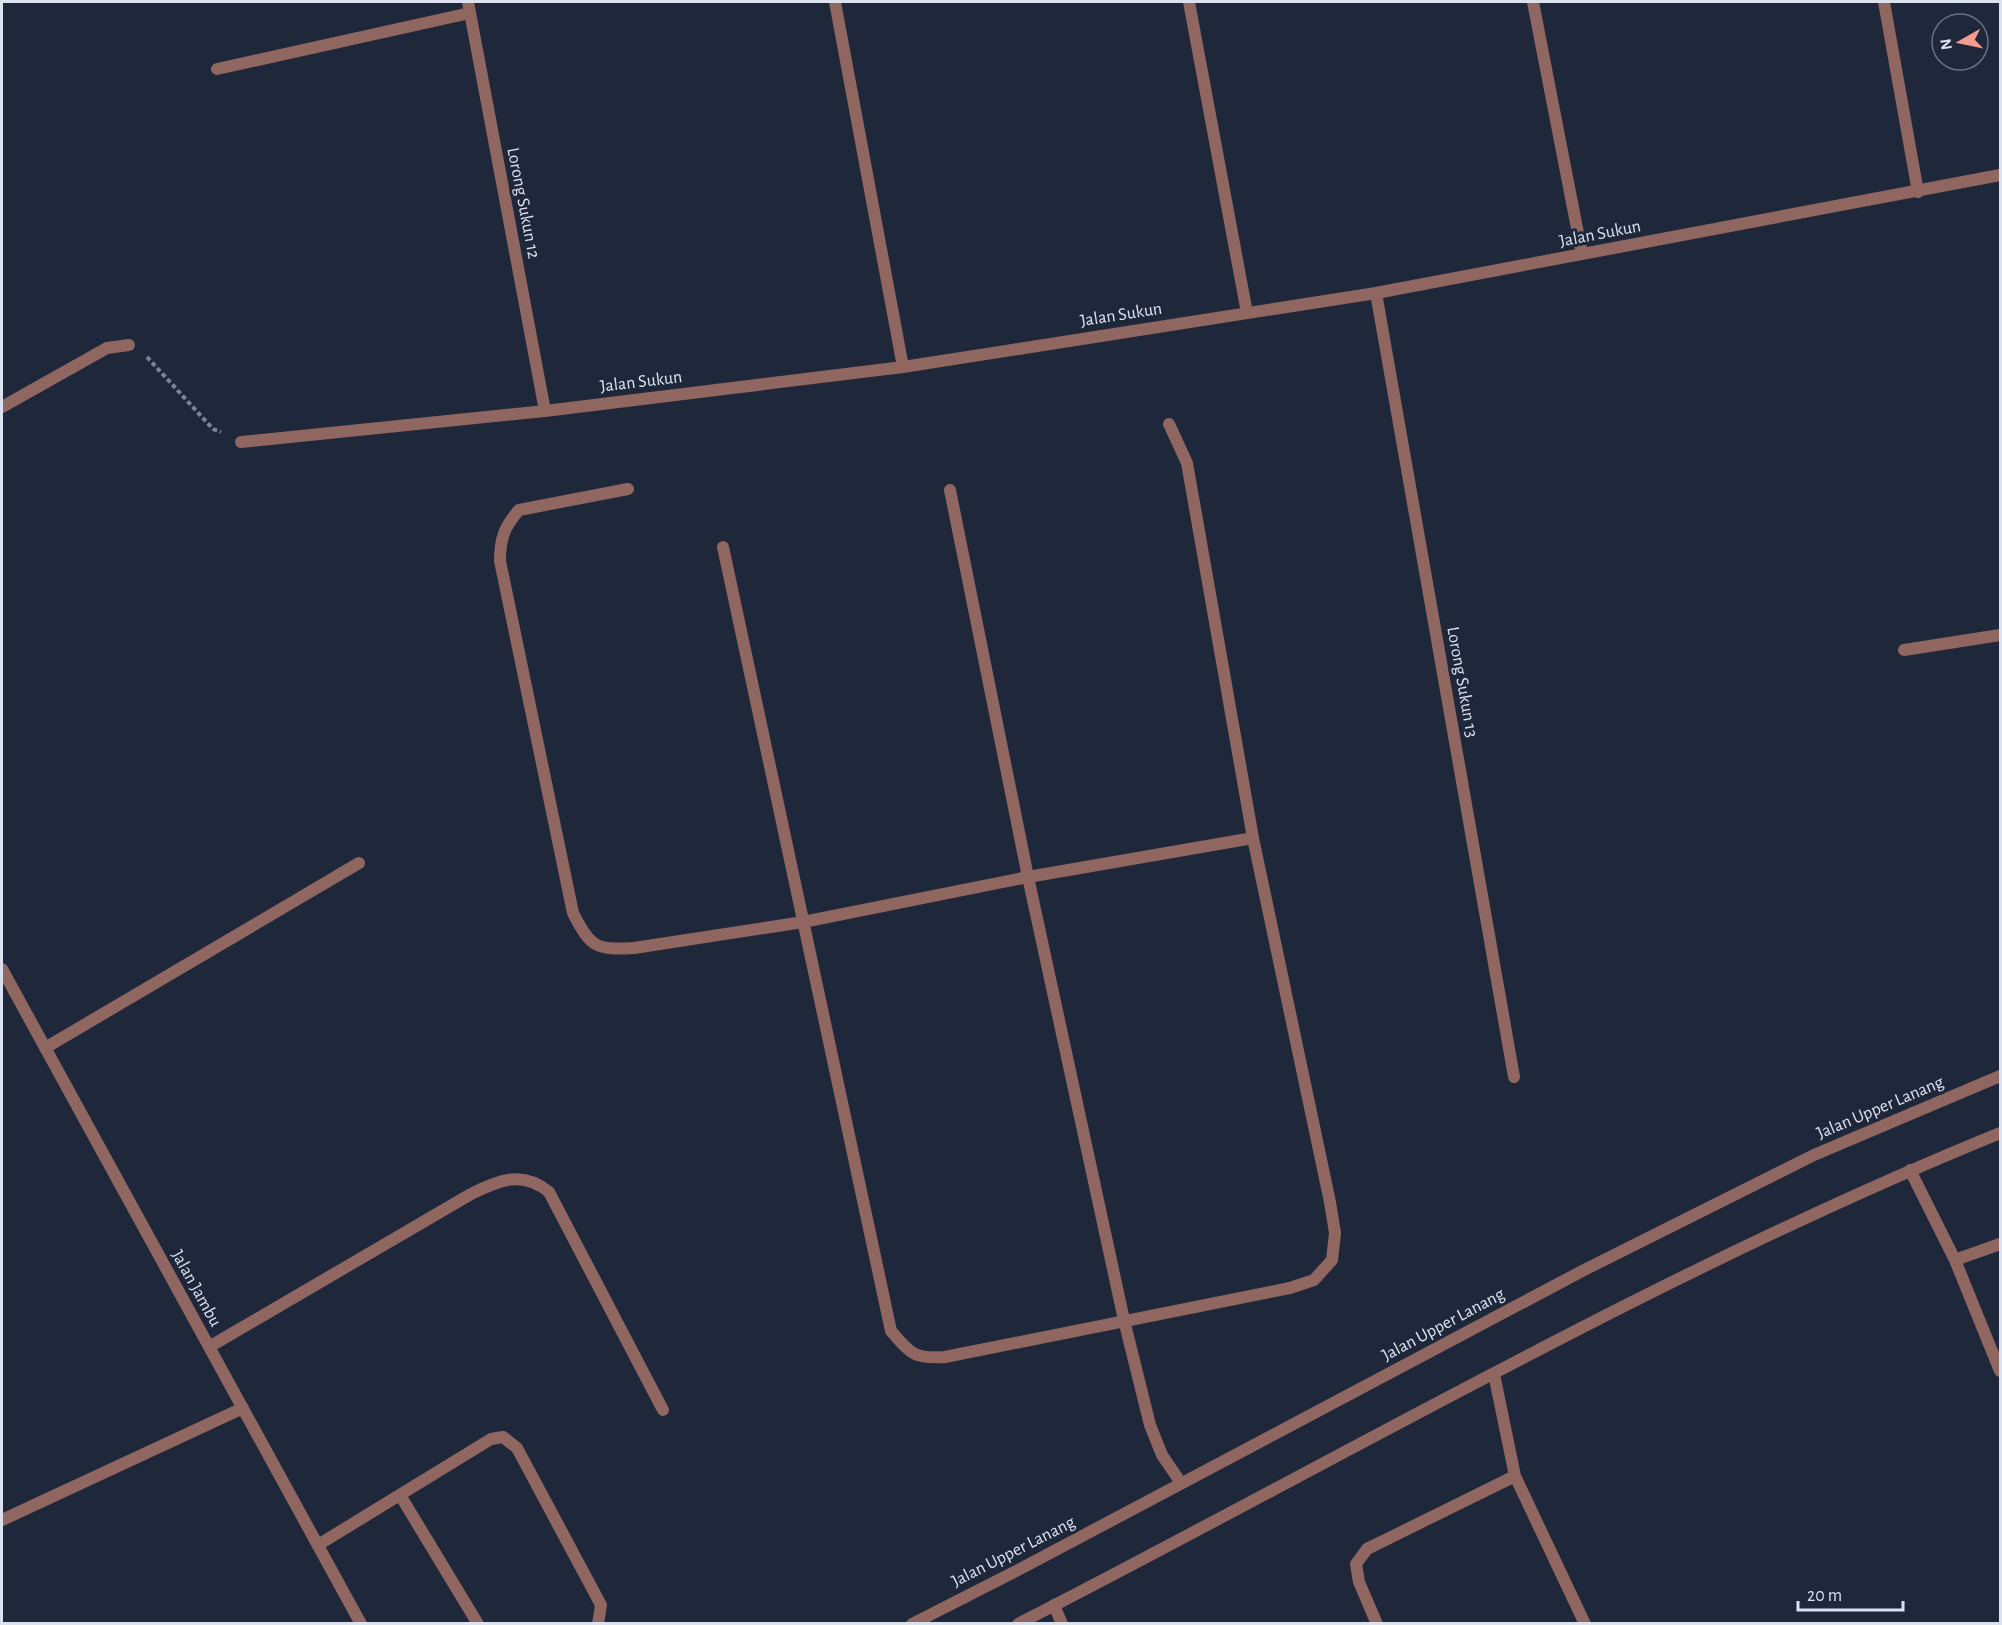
<svg xmlns="http://www.w3.org/2000/svg" width="2002" height="1625" font-family="'Alegreya Sans',sans-serif">
  <rect width="100%" height="100%" fill="#1f273a"/>
  <g fill="none" stroke-linecap="round" stroke-linejoin="round">
    <path stroke="#7c8393" stroke-width="4" stroke-dasharray="4.5 3" stroke-linecap="butt" d="M147,357L213,429L221,432"/>
    <path stroke="#8f6660" stroke-width="12" d="M628,489L519,510C504,527 500,539 500,561L573,913C591,948 596,950 634,948L803,922L1028,877L1253,838
      M950,490L1028,877L1124,1320L1150,1425L1162,1455L1181,1483
      M723,547L891,1331C911,1354 914,1359 945,1357L1290,1288L1314,1280L1332,1260L1335,1233L1330,1202L1253,838L1187,463L1169,424
      M1904,650L2000,635
      M1494,1374L1515,1476L1585,1624
      M400,1495L478,1624
      M318,1545L491,1439L503,1437L517,1448L601,1605L598,1624
      M1377,1624L1359,1582L1356,1564L1367,1549L1515,1476"/>
    <path stroke="#8f6660" stroke-width="12" d="M468,2L545,411
      M835,2L903,367
      M1189,2L1247,313
      M1533,2L1582,254
      M1884,2L1918,192
      M217,69L470,13
      M1376,293L1514,1077
      M2,407L107,348L129,345
      M241,442L545,411L903,367L1376,293L2000,175
      M2,969L361,1624
      M45,1048L359,863
      M1910,1170L1955,1260L2000,1371
      M1955,1260L2000,1244
      M209,1347L471,1194C499,1180 523,1170 549,1192L663,1410
      M2,1520L243,1408
      M1054,1605L1062,1624"/>
    <path stroke="#8f6660" stroke-width="12" d="M912,1624L1020,1569L1586,1269L1814,1155L2000,1076
      M1018,1624C1344,1457 1661,1271 2000,1133"/>
  </g>
  <g text-anchor="middle" stroke-width="6" stroke-linejoin="round" paint-order="stroke">
    <g font-size="18" fill="#dbe1ee" stroke="#1f273a">
      <text transform="translate(524 203) rotate(79)" y="6">Lorong Sukun 12</text>
      <text transform="translate(1600 233) rotate(-11)" y="6">Jalan Sukun</text>
      <text transform="translate(1121 314) rotate(-9)" y="6">Jalan Sukun</text>
      <text transform="translate(641 381) rotate(-7)" y="6">Jalan Sukun</text>
      <text transform="translate(1463 682) rotate(80)" y="6">Lorong Sukun 13</text>
      <text transform="translate(1880 1107) rotate(-23)" y="6">Jalan Upper Lanang</text>
      <text transform="translate(197 1288) rotate(61)" y="6">Jalan Jambu</text>
      <text transform="translate(1443 1324) rotate(-28)" y="6">Jalan Upper Lanang</text>
      <text transform="translate(1013 1551) rotate(-27)" y="6">Jalan Upper Lanang</text>
    </g>
  </g>
  <rect width="2002" height="1625" fill="none" stroke="#dbe1ee" stroke-width="6"/>
  <g transform="translate(1960 42) rotate(261)"><circle r="28" fill="#1f273a" stroke="#6a7182" stroke-width="1.5"/>
  <path d="M0-4.5L10 22L0 15L-10 22Z" fill="#f59c90"/>
  <text y="-9" font-size="16" font-weight="bold" text-anchor="middle" fill="#dbe1ee">N</text>
  </g>
  <path d="M1798 1601v9h105v-9" fill="none" stroke="#dbe1ee" stroke-width="3"/>
  <text x="1807" y="1601" font-size="18" fill="#dbe1ee" stroke="#1f273a" stroke-width="4.5" paint-order="stroke">20 m</text>
</svg>
